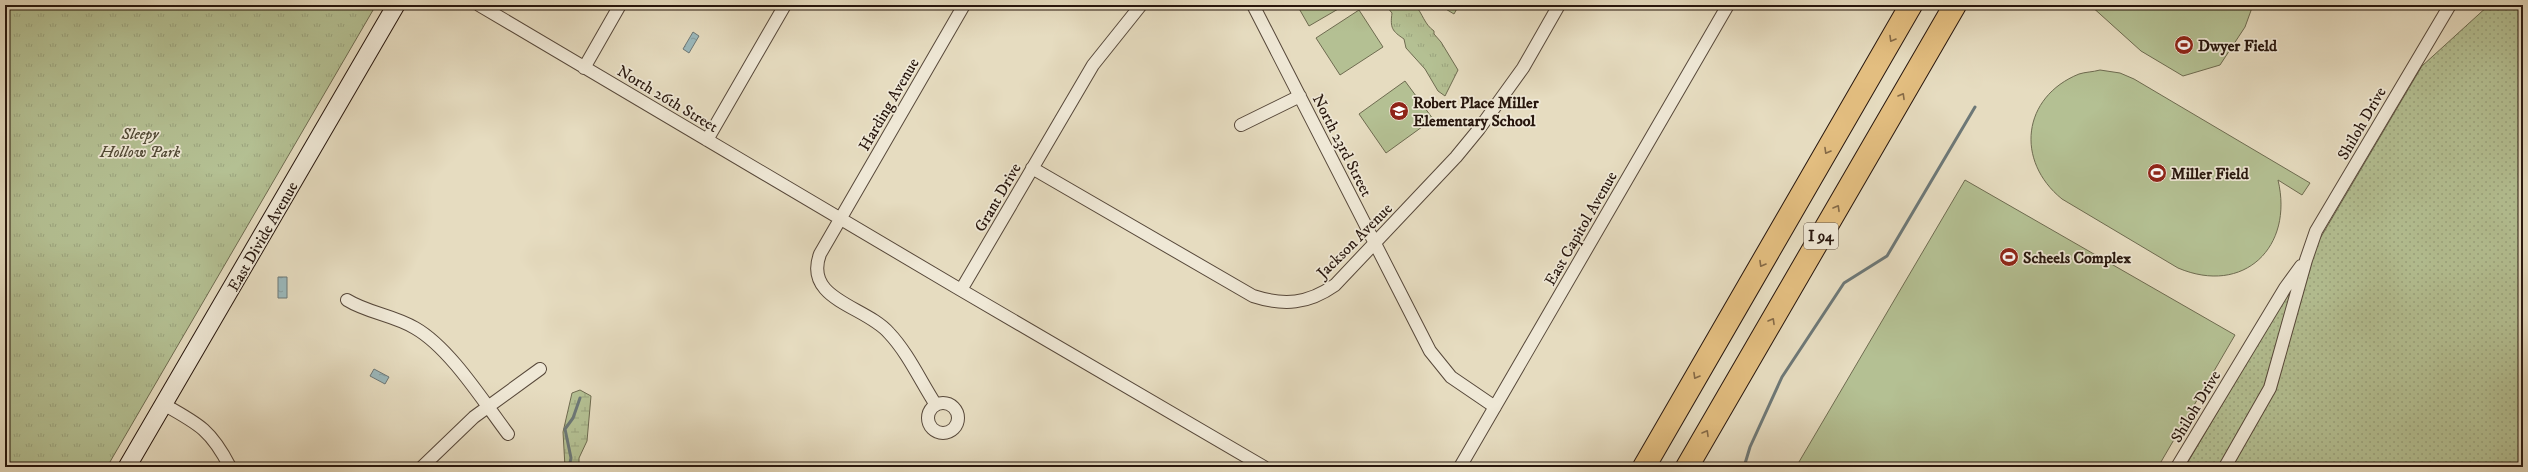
<svg xmlns="http://www.w3.org/2000/svg" width="2528" height="472" font-family="'IM FELL DW Pica',serif">
  <defs>
    <pattern id="grass-dots" width="8" height="8" patternUnits="userSpaceOnUse"><rect width="8" height="8" fill="#b4c093"/><path d="M2 2h.1M6 6h.1" fill="none" stroke="#9ba47e" stroke-width="1.8" stroke-linecap="round"/></pattern>
    <pattern id="wetland-marsh" width="20" height="14" patternUnits="userSpaceOnUse"><rect width="20" height="14" fill="#b4c093"/><path d="M1 5h8M5 5V1M11 12h8M15 12V8" fill="none" stroke="#9ba47e"/></pattern>
    <pattern id="park-tufts" width="24" height="20" patternUnits="userSpaceOnUse"><rect width="24" height="20" fill="#b4c093"/><path d="M3 7l-1-3M5 7V3M7 7l1-3M15 17l-1-3M17 17v-4M19 17l1-3" fill="none" stroke="#9ba47e"/></pattern>
    <pattern id="water-ripples" width="26" height="14" patternUnits="userSpaceOnUse"><rect width="26" height="14" fill="#9bb9bd"/><path d="M2 4q2-2 4 0t4 0M15 11q2-2 4 0t4 0" fill="none" stroke="#869ea1"/></pattern>
  </defs>
  <rect width="100%" height="100%" fill="#e6dcc0"/>
  <filter id="stains"><feTurbulence type="fractalNoise" baseFrequency=".005" numOctaves="4"/><feColorMatrix values="0 0 0 0 .2 0 0 0 0 .09 0 0 0 0 .02 0 0 0 .5 -.17"/></filter>
  <radialGradient id="worn" r=".72"><stop offset=".6" stop-color="#630" stop-opacity="0"/><stop offset="1" stop-color="#630" stop-opacity=".3"/></radialGradient>
  <path fill="url(#grass-dots)" stroke="#6e6b50" d="M2489,5H2523V467H2185L2422,66Z"/>
  <path fill="url(#wetland-marsh)" stroke="#6e6b50" d="M580,390L591,396L587,441L579,458V467H565L563,432L572,393Z"/>
  <path fill="url(#park-tufts)" stroke="#6e6b50" d="M5,5H376L107,467H14L5,458Z
    M1379,5H1415C1423,14 1424,24 1434,31V34L1441,42L1458,70L1445,96L1438,91L1425,69L1406,48L1404,39C1392,31 1390,28 1392,13L1387,7Z"/>
  <path fill="#b4c093" stroke="#6e6b50" d="M1297,5H1345L1309,26Z
    M1439,5H1459L1454,14Z
    M2090,5H2253L2245,27L2220,65L2183,76L2141,51Z
    M1359,10L1383,47L1340,75L1316,38Z
    M2100,70L2120,73L2134,79L2310,183L2302,195L2278,180C2294,247 2244,296 2178,268L2062,199C2015,161 2022,97 2079,74C2085,72 2093,72 2100,70Z
    M1405,81L1433,119L1386,153L1359,114Z
    M1965,180L2235,335L2158,467H1796Z"/>
  <path fill="url(#water-ripples)" stroke="#6d7877" d="M693,32L699,36L689,53L683,49Z
    M278,277H287V298H278Z
    M374,369L389,377L385,384L370,376Z"/>
  <g fill="none" stroke-linecap="round" stroke-linejoin="round">
    <path stroke="#6d7877" stroke-width="3" d="M569,467L571,458L565,429L573,418L580,398
      M1744,467L1750,447L1782,377L1844,283L1887,256L1975,107"/>
    <g stroke="#57483a" stroke-width="14">
      <path id="street" d="M479,5L961,290L1093,65L1141,5
        M1253,5L1430,351L1451,377L1495,407
        M584,68L620,5
        M1241,125L1300,96
        M707,140L785,5
        M1032,168L1253,296C1284,306 1308,304 1335,285L1456,157L1479,129L1523,68L1559,5
        M961,290L1264,467
        M347,300C368,313 393,315 415,328C450,348 483,401 508,434
        M928 418a15 15 0 1 1 30 0a15 15 0 1 1-30 0Z
        M163,404C199,424 211,430 230,467
        M936,405C921,382 908,353 889,333C866,306 803,300 820,254L964,5
        M422,467L474,417L540,369
        M1460,467L1728,5
        M2177,467L2285,288L2301,266
        M2225,467L2270,388L2306,260L2316,231L2450,5"/>
    </g>
    <g stroke="#27160d" stroke-width="19">
      <path id="secondary" d="M127,467L396,5"/>
    </g>
    <g stroke="#27160d" stroke-width="24">
      <path id="highway" d="M1644,467L1911,5
        M1687,467L1955,5"/>
    </g>
    <use href="#street" stroke="#efe8d6" stroke-width="12"/>
    <use href="#secondary" stroke="#efe8d6" stroke-width="17"/>
    <use href="#highway" stroke="#e3be80" stroke-width="22"/>
  </g>
  <defs><path id="oneway-chevron" d="M-2-3.5L2.5 0L-2 3.5" fill="none" stroke-width="1.6" stroke-linecap="round" stroke-linejoin="round"/></defs>
  <g stroke="#856a46">
    <use href="#oneway-chevron" transform="translate(1892 39) rotate(120)"/>
    <use href="#oneway-chevron" transform="translate(1902 96) rotate(-60)"/>
    <use href="#oneway-chevron" transform="translate(1827 151) rotate(120)"/>
    <use href="#oneway-chevron" transform="translate(1837 208) rotate(-60)"/>
    <use href="#oneway-chevron" transform="translate(1762 264) rotate(120)"/>
    <use href="#oneway-chevron" transform="translate(1772 321) rotate(-60)"/>
    <use href="#oneway-chevron" transform="translate(1696 376) rotate(120)"/>
    <use href="#oneway-chevron" transform="translate(1706 433) rotate(-60)"/>
  </g>
  <defs>
    <g id="stadium-disc" transform="scale(1)"><circle r="9.5" fill="#8f2418" stroke="#efe8d6"/><path d="M0-5a6.5 5 0 1 0 0 10a6.5 5 0 1 0 0-10ZM-3.5-1.8h7v3.6h-7Z" fill="#fff"/></g>
    <g id="school-disc" transform="scale(1)"><circle r="9.5" fill="#8f2418" stroke="#efe8d6"/><path d="M0-5L7-2L0 1L-7-2ZM-4 1L0 2.5L4 1V4Q0 6-4 4Z" fill="#fff"/></g>
  </defs>
  <g fill-rule="evenodd">
    <use href="#stadium-disc" x="2184" y="45"/>
    <use href="#school-disc" x="1399" y="111"/>
    <use href="#stadium-disc" x="2157" y="173"/>
    <use href="#stadium-disc" x="2009" y="257"/>
  </g>
  <g text-anchor="middle" stroke-width="3.5" stroke-linejoin="round" paint-order="stroke">
    <rect fill="#efe8d6" stroke="#635549" stroke-width="1" x="1804" y="223" width="34" height="26" rx="3"/>
    <g font-size="15" font-weight="bold" fill="#27160d">
      <text x="1821" y="241">I 94</text>
    </g>
    <g font-size="16" font-weight="bold" fill="#27160d" stroke="#efe8d6" text-anchor="start">
      <text x="2198" y="51">Dwyer Field</text>
      <text x="1413" y="108">Robert Place Miller<tspan x="1413" dy="18">Elementary School</tspan></text>
      <text x="2171" y="179">Miller Field</text>
      <text x="2023" y="263">Scheels Complex</text>
    </g>
    <g font-size="16" fill="#27160d" stroke="#efe8d6">
      <text transform="translate(668 98) rotate(31)" y="6">North 26th Street</text>
      <text transform="translate(888 104) rotate(-60)" y="6">Harding Avenue</text>
      <text transform="translate(2361 123) rotate(-60)" y="6">Shiloh Drive</text>
      <text transform="translate(1343 145) rotate(63)" y="6">North 23rd Street</text>
      <text transform="translate(997 197) rotate(-60)" y="6">Grant Drive</text>
      <text transform="translate(1580 228) rotate(-60)" y="6">East Capitol Avenue</text>
      <text transform="translate(262 236) rotate(-60)" y="6">East Divide Avenue</text>
      <text transform="translate(1354 240) rotate(-45)" y="6">Jackson Avenue</text>
      <text transform="translate(2195 406) rotate(-59)" y="6">Shiloh Drive</text>
    </g>
    <g font-size="16" font-style="italic" fill="#514935" stroke="#efe8d6">
      <text x="140" y="139">Sleepy<tspan x="140" dy="18">Hollow Park</tspan></text>
    </g>
  </g>
  <rect width="2528" height="472" fill="none" stroke="#e6dcc0" stroke-width="20"/>
  <rect x="6" y="6" width="2516" height="460" fill="none" stroke="#27160d" stroke-width="2"/>
  <rect x="10" y="10" width="2508" height="452" fill="none" stroke="#27160d"/>
  <rect width="100%" height="100%" filter="url(#stains)"/>
  <rect width="100%" height="100%" fill="url(#worn)"/>
</svg>
